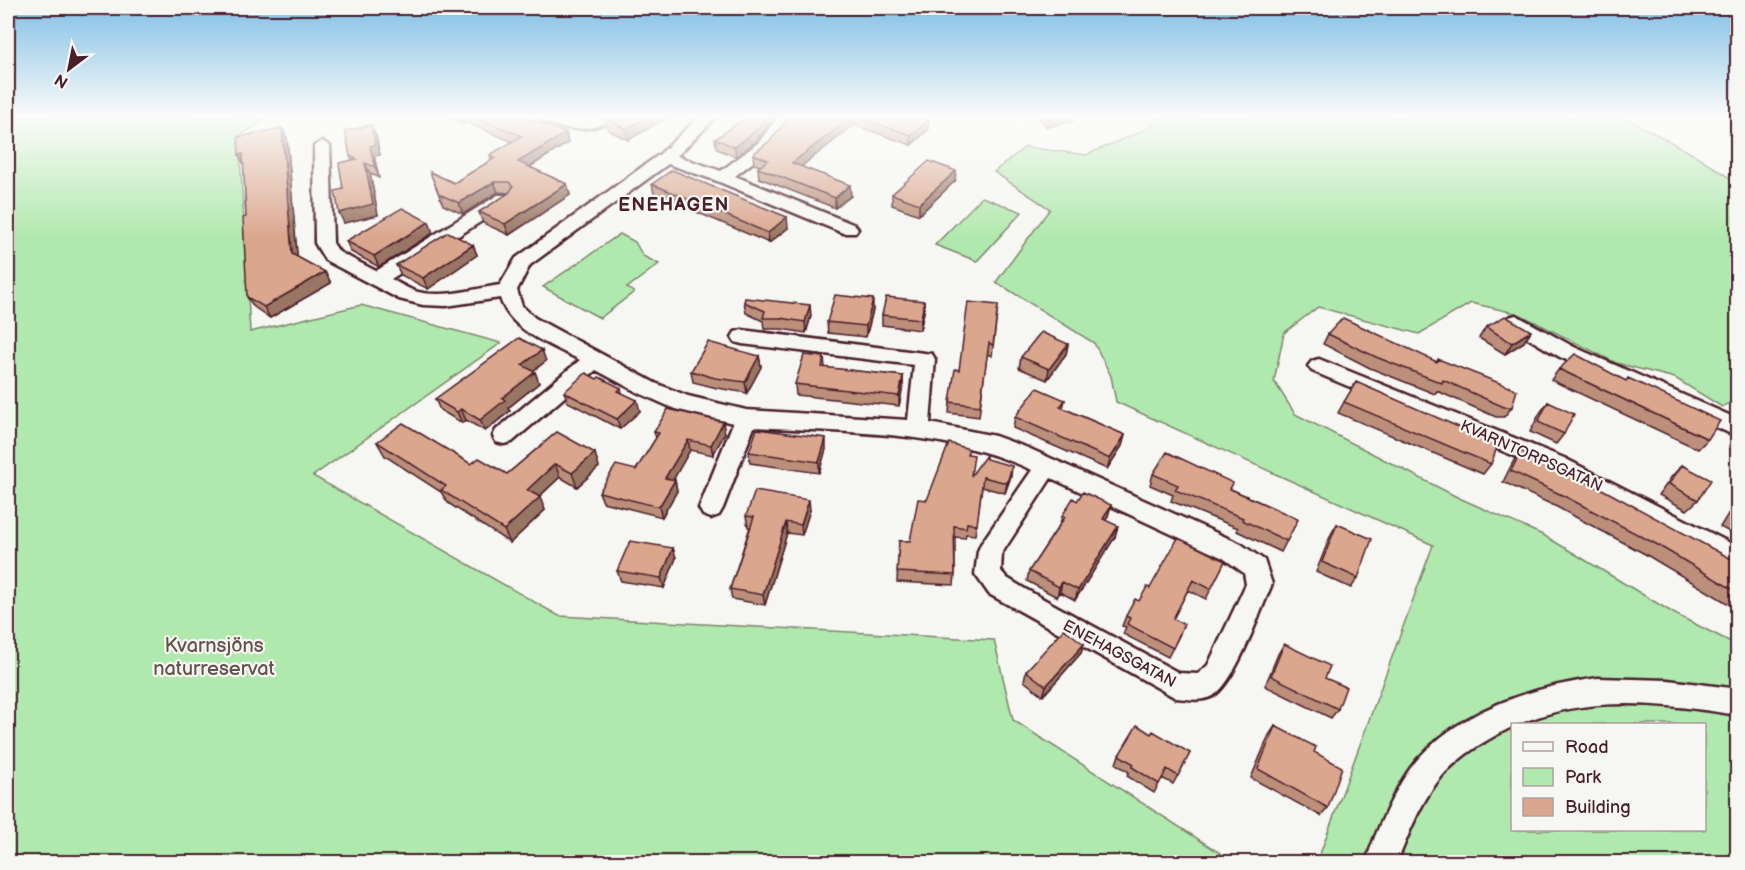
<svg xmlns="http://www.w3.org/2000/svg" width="1745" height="870" font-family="'Balsamiq Sans',sans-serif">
  <rect width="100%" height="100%" fill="#f6f6f2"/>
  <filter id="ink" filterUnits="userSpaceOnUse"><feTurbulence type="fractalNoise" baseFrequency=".0167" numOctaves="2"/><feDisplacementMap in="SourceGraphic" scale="12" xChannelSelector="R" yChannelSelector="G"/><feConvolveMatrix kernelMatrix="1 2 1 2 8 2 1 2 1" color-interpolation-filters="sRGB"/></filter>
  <g filter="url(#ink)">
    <path fill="#b0e9ad" stroke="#7d846c" stroke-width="1.5" fill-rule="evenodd" d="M8,116H271L239,136L250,332L361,305L501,343L313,476L559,616L994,640L1013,720L1234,862H8Z
      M1156,116H1623L1700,158L1737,183V399L1722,407L1675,378L1616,363L1519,314L1471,303L1419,334L1318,307L1284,333L1274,381L1295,414L1459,498L1545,536L1675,614L1737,645V862H1317L1433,545L1116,402L1111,376L1094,343L996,282L1050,209L994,172L1025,147L1086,155L1151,127ZM1512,724H1704V830H1512Z
      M982,197L1022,212L977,261L935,245Z
      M620,234L635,242L643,256L659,264L627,288L634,292L600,318L543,287Z"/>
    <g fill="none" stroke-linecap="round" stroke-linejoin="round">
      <g stroke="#4a1f2b" stroke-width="5">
        <path id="minor" d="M539,116H561L576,120L594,116H614C600,133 553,133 539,116Z
          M700,116H717L677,156L721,171L758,143L779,116H795L770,149L735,176L855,225L858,229L855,233H843L717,181L668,164L530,265L517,290L522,306L535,318L655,383L688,396L746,410L908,420L914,365L742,344L735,342L732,337L735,332L742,330L932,354L935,359L930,423L995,436L1028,448L1241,544L1264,560L1272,584C1260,611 1236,682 1213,696C1202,702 1188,699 1176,698L989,594L975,574L978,551L981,544L1032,470C946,430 847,433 754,427L723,508L719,515L711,518L703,515L699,508L733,423L675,409L639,393L596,370L512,442L504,444L496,442L493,436L496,430L580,360C551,345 510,331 500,298L446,306L423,305L399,299L325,260L315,243L314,146L322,141L330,146L333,243L339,252L376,271L498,195H510L513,199L510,203L391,279C398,283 405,287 412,290C439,300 473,289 500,285L516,258L660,154ZM1051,478L1223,558L1244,573L1246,584L1208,665L1198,674L1179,673L1025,589L1007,578L1001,571L1002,553Z
          M1516,315L1574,347L1738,419V437L1560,357L1509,327L1506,322L1509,317Z
          M1319,359L1564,458L1738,547V569L1548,470L1312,371L1308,366L1312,361Z
          M1598,678L1668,680L1738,689V715C1649,701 1565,692 1486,741C1467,752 1448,767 1435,785C1418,808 1408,836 1397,862H1366C1375,833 1397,783 1417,760C1462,709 1533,687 1598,678Z"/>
      </g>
      <use href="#minor" fill="#f6f6f2" fill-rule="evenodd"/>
    </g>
    <path fill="#bb8f7a" stroke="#4a1f2b" stroke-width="1.5" d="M445,116H522L566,133L568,143L530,167L567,184L570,195L509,235L483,223L479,212L510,193L498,192L463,214L443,205L430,172L454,183L492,160L490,155L513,142L466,122L463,124Z
      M611,116H670L628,140L608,130L606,119L611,117Z
      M747,116H776L756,141L736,157L717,149L715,139L748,116Z
      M790,116H915L928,130L911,145L854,125L801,166L851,196L835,208L759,178L758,168L760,166L754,164L753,154L771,140Z
      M1037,116H1074L1073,121L1047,127Z
      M282,128L287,138L297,257L325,272L331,283L270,318L254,307L247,297L246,217L244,164L239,155Z
      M376,136L380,155L374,156L379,178L370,173L378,215L344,223L343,189L352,160L350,156Z
      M955,181L919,215L892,205V194Z
      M652,184L788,228L769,243L654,194Z
      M433,233L379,267L351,252L346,241Z
      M473,245L477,255L428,289L401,275L396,265Z
      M924,301V312L920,330L882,325V315Z
      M744,302L811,316L806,333L781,329H764L763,321L746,313Z
      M998,305L992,356L987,354L979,417L949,413L950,402L959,370Z
      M873,310L866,337L828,333L827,322Z
      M1486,327L1524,342L1505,354L1479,338Z
      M1328,334L1512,407L1504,417H1496L1437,391L1435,394L1370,368L1323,344Z
      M1068,344L1066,354L1047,380L1019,368L1021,357Z
      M759,356L761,367L747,393L717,388L693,382L691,371Z
      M824,357L825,368L903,376V386L899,406L796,395L795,384Z
      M546,361L533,371L535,372L539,383L508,408L510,411L485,431L466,420L462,423L440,410L435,399Z
      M1559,369L1708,439L1698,449L1551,380Z
      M597,379L621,388L622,393L640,411L620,429L568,402L564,392Z
      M1065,400L1063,408L1125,435L1122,446L1107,469L1013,428L1015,417Z
      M1344,402L1470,432L1491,464L1483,474L1338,413Z
      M1548,402L1564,434L1556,444L1530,432L1540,413Z
      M557,432L599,467L577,487L560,477L539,497L545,510L510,543L448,503L441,492L385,456L377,442L471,464L507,474Z
      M654,432L725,433L713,455L690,450L673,480H675L677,491L662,517L603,502L599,492L636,470L656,438Z
      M826,449L819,473L750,463L749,452Z
      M1521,451L1737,562V609L1645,554L1555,506L1503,482L1513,462Z
      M968,454L971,476L986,459L1011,476L1005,493L982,487L975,535L966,534L965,538L955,537V575L954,585L897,582L899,541H910L927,500Z
      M1682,465L1698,500L1687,510L1659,495L1672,476Z
      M1153,474L1231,489L1298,519L1281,552L1237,531L1238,528L1171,501L1173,495L1150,485Z
      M1077,501L1111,505L1108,516L1105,521L1118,526L1115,537L1075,600L1060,592L1057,597L1027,581L1029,571L1060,524L1062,516Z
      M1737,502V536L1720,527L1733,506Z
      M810,510L802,535L787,533L765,605L732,599L730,589L750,527H748L746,516Z
      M1337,524L1358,578L1351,588L1316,572L1331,534Z
      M673,548L676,558L664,588L621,581L617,571Z
      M1225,561L1206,599L1188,590L1173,619L1180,634L1168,657L1123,634L1126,627L1122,626L1126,616L1150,588Z
      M1084,644L1081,653L1043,696L1024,681L1026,671Z
      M1284,644L1325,678L1338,709L1331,718L1265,686L1278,654Z
      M1275,726L1314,752L1328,808L1321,816L1251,778L1269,735Z
      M1151,734L1190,753L1173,784L1162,778L1154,793L1127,776L1129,772L1116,764L1119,755Z"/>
    <path fill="#997463" stroke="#4a1f2b" stroke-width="1.5" d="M460,116H464L466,122L463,124Z
      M650,116H670L628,140L626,129Z
      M768,116H776L756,141L736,157L735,147Z
      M853,116L854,125L793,173L792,163Z
      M1049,116H1074L1073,121L1047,127Z
      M929,120L928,130L911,145V135Z
      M371,125L376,136L380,155L374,156L379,178L375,167L370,146Z
      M282,128L287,138L298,264L292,254Z
      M566,133L568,143L521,172L518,162Z
      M243,154L244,165L239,155Z
      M365,163L370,173L378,215L344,223L339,213Z
      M956,171L955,181L919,215V204Z
      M494,182L498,192L463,214L459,203Z
      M567,184L570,195L509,235L505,224Z
      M850,185L851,196L835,208V198Z
      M787,217L788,228L769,243L768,233Z
      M429,222L433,233L379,267L374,256Z
      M473,245L477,255L428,289L423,278Z
      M325,272L331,283L270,318L264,307Z
      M873,299V310L866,337V326Z
      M924,301V312L920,330L921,319Z
      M810,305L811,316L806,333L805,322Z
      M1531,331L1524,342L1505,354L1512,343Z
      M1068,344L1066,354L1047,380L1049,369Z
      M542,350L546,361L526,376L522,365Z
      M759,356L761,367L747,393L745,382Z
      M535,372L539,383L508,408L510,411L485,431L480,420L502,398Z
      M903,376V386L899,406V396Z
      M637,400L640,411L620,429L617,419Z
      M461,409L466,420L462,423L457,412Z
      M723,422L725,433L713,455L711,445Z
      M1125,435L1122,446L1107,469L1110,459Z
      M826,438V449L819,473V462Z
      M688,440L690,450L668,489L665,478Z
      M595,453L599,467L577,487L572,473Z
      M555,464L560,477L532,503L527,490Z
      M1012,466L1011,476L1005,493L1007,483Z
      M675,480L677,491L662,517L659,507Z
      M540,497L545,510L510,543L504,530Z
      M809,500L810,510L802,535L801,525Z
      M1111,505L1108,516L1100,530L1103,519Z
      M786,522L787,533L765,605L763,595Z
      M1118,526L1115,537L1075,600L1078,590Z
      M673,548L676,558L664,588L661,578Z
      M1062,582L1060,592L1057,597L1059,587Z
      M1084,644L1081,653L1043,696L1046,686Z"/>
    <path fill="#daa68e" stroke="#4a1f2b" stroke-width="1.5" d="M472,116H522L566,133L518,162L567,184L505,224L479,212L509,193L513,187L509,182H494L459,203L439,194L430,172L454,183L495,158L490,155L522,136Z
      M612,116H650L626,129L606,119Z
      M749,116H768L755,131L735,147L715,139Z
      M790,116H853L792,163L850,185L835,198L758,168L768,160L753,154L771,140Z
      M854,116H915L929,120L911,135Z
      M371,125L375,145L370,146L375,167L365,163L373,204L339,213L335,191L343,189L339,163L357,159L350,156L345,131Z
      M282,128L292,254L325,272L264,307L247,297L243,218L246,217L243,154L239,155L238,137Z
      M929,161L956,171L919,204L892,194Z
      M672,170L787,217L768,233L652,184Z
      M402,208L429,222L374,256L346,241Z
      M448,232L473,245L423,278L396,265Z
      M835,295L873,299L866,326L827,322Z
      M886,297L924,301L921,319L882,315Z
      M745,298L810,305L805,322L780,318H763L765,311L744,302Z
      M968,302L998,305L993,345L989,343L980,406L950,402L955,369L959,370Z
      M1505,316L1531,331L1512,343L1486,327Z
      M1343,318L1437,362L1438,359L1517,390L1512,407H1504L1443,380L1442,383L1376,357L1328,334Z
      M1041,332L1068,344L1049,369L1021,357Z
      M519,338L542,350L522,365L535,372L502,398L505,400L480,420L461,409L457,412L435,399Z
      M708,342L759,356L745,382L715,378L691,371Z
      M1575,354L1626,381L1628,378L1720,421L1708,439L1559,369Z
      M804,355L824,357L822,367L903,376L899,396L795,384Z
      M586,373L597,379L599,377L621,388L618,391L637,400L617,419L564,392Z
      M1356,382L1470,432L1471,430L1499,442L1491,464L1344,402Z
      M1037,388L1065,400L1060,407L1125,435L1110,459L1015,417Z
      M1548,402L1574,414L1564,434L1538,422Z
      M668,409L723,422L711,445L688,440L665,478L675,480L659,507L599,492L616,465L636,470L659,433L654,432Z
      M403,423L471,464L479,458L507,474L557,432L595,453L572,473L555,464L527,490L540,497L504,530L441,490L446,486L377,442Z
      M757,429L826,438L819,462L749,452Z
      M949,443L969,449L967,454L974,455L971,476L986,455V459L1012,466L1007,483L983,477L977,525L967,523L966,528L954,526L955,575L897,572L899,541H910L918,499L927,500Z
      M1521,451L1600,488L1737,562V592L1656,544L1564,496L1511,471Z
      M1167,452L1233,483L1230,489L1298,519L1287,541L1242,520L1243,518L1175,490L1178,485L1153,474Z
      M1682,465L1711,480L1698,500L1669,484Z
      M755,491L809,500L801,525L786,522L763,595L730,589L754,517L746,516Z
      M1083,492L1111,505L1103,519L1118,526L1078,590L1062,582L1059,587L1029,571L1065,517L1062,516L1073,498L1077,501Z
      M1737,506V520L1731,516Z
      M1337,524L1372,539L1358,578L1322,562Z
      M1178,538L1225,561L1211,589L1193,580L1173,619L1184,624L1173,648L1127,624L1130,618L1126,616L1135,599L1139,601L1147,587L1150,588Z
      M630,541L673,548L661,578L617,571Z
      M1064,629L1084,644L1046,686L1026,671Z
      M1284,644L1330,666L1325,678L1346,687L1338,709L1271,676Z
      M1137,725L1151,734L1153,731L1190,753L1178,776L1167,769L1159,784L1132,767L1134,764L1119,755Z
      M1275,726L1316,747L1314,752L1342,767L1328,808L1258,769Z"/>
  </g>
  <linearGradient id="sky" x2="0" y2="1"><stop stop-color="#80bfe6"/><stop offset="0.49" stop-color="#fbfbf9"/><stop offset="1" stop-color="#fbfbf9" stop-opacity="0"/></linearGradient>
  <rect width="1745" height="238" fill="url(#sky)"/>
  <g text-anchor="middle" stroke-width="4.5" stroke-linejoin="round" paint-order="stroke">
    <g font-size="16" fill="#4a1f2b" stroke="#f6f6f2">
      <text transform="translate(1532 455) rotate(24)" y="6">KVARNTORPSGATAN</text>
      <text transform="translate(1120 653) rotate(28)" y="6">ENEHAGSGATAN</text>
    </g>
    <g font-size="18" font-weight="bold" letter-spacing="1.5" fill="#4a1f2b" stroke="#f6f6f2">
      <text x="674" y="211">ENEHAGEN</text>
    </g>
    <g font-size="20" fill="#64524c" stroke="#f6f6f2">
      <text x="214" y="652">Kvarnsjöns<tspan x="214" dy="23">naturreservat</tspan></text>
    </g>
  </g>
  <rect width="1745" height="870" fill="none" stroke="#f6f6f2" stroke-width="30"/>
  <rect x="15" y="15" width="1715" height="840" fill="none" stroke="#4a1f2b" stroke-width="2" filter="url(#ink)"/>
  <rect x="1511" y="723" width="195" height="108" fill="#f6f6f2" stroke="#b1a0a2" stroke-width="1.5"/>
  <rect x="1523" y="742" width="30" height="9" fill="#f6f6f2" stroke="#b1a0a2" stroke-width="1.5"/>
  <text x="1565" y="753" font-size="18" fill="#4a1f2b">Road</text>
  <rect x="1523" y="768" width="30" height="18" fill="#b0e9ad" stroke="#b1a0a2" stroke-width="1.5"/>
  <text x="1565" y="783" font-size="18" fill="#4a1f2b">Park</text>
  <rect x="1523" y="798" width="30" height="18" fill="#daa68e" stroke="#b1a0a2" stroke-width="1.5"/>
  <text x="1565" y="813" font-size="18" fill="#4a1f2b">Building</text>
  <g transform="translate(69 69) rotate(212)" stroke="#f6f6f2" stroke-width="4.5" paint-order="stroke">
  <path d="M0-4.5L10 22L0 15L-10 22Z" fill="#4a1f2b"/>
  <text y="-9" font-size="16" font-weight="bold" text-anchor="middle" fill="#4a1f2b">N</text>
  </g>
</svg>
